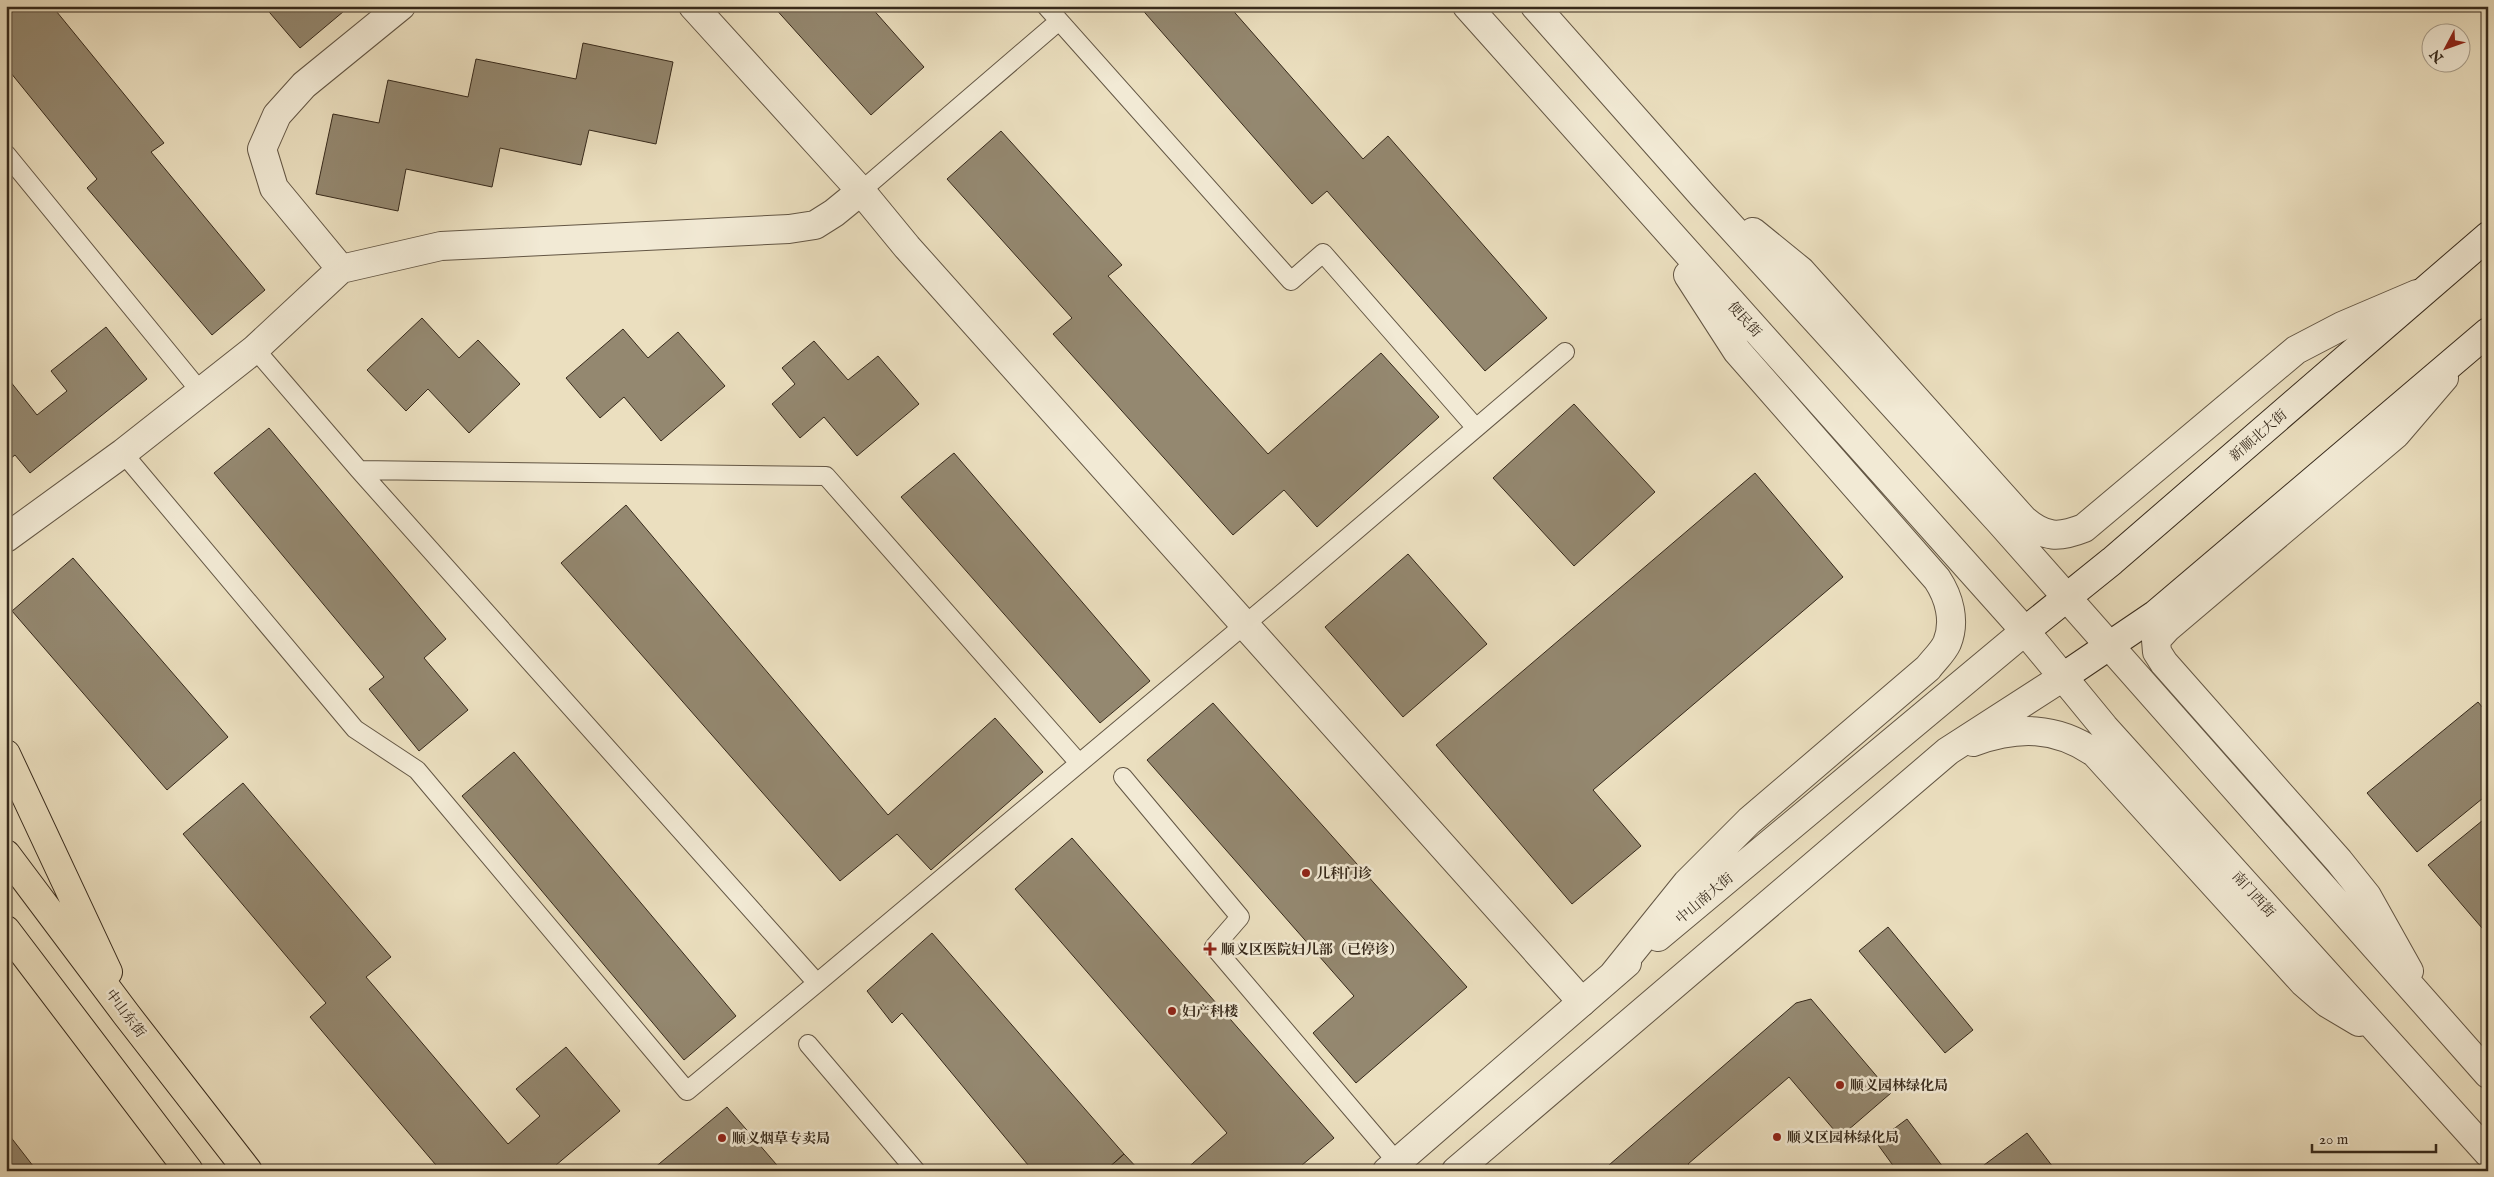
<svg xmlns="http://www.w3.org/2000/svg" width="2494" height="1177" font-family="'IM FELL English','Noto Serif SC',serif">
  <rect width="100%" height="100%" fill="#ebdfbf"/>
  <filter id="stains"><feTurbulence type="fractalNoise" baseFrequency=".004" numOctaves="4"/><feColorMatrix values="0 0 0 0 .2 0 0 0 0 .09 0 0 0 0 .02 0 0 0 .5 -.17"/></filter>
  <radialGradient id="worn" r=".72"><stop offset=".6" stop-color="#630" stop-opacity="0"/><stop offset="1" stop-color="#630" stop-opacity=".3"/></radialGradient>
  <path fill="#948870" stroke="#36291b" d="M6,6H52L164,143L151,152L265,290L212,335L87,188L97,179L6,67Z
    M264,6H350L300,48Z
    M773,6H870L924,67L871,115Z
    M1139,6H1229L1363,159L1388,136L1547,318L1485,371L1327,191L1312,204Z
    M583,43L673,62L656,144L589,130L581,165L500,148L492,187L406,169L398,211L316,194L333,114L379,123L388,80L468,97L476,59L576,79Z
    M1001,131L1122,265L1108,276L1268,454L1381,353L1439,417L1317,527L1284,490L1233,535L1053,334L1072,318L947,179Z
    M422,318L459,358L478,340L520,384L469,433L428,389L406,411L367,370Z
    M106,327L147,379L30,473L15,455L6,462V376L37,415L67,391L51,371Z
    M623,329L648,358L678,332L725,386L661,441L624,397L600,418L566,378Z
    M814,341L848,380L878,356L919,404L857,456L824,417L800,438L772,404L795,384L782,368Z
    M1574,404L1655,492L1574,566L1493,478Z
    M269,428L446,639L424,658L468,710L419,751L369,689L384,677L214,473Z
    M954,453L1150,681L1100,723L901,497Z
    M1755,473L1843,577L1593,790L1641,846L1572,904L1436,745Z
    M626,505L888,815L995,718L1043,772L931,870L897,834L840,881L561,563Z
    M1408,554L1487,644L1403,717L1325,627Z
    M73,558L228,737L167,790L12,611Z
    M2478,702L2488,714V794L2417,852L2367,793Z
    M1213,703L1467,987L1356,1083L1313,1033L1354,996L1147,760Z
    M514,752L736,1016L684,1060L462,796Z
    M243,783L391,957L366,977L508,1144L540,1116L516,1089L566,1047L620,1111L549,1171H441L310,1017L326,1003L183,834Z
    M2488,816V935L2428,865Z
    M1072,838L1334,1138L1295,1171H1184L1227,1133L1015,889Z
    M1888,927L1973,1030L1945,1053L1859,951Z
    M932,933L1124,1154L1105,1171H1033L902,1013L892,1023L867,991Z
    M1811,999L1891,1093L1840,1137L1789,1077L1688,1164L1694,1171H1608L1609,1165L1796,1003Z
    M727,1107L782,1171L653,1169Z
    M1907,1119L1946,1171H1897L1876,1142Z
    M6,1131L37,1171H6Z
    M2027,1133L2053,1167L2049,1171H1976Z
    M1124,1154L1140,1171H1105Z"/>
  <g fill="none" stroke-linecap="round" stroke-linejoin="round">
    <g stroke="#635644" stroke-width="20">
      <path id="service" d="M1046,6L1291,281L1323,253L1476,428
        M6,154L200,391
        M861,191L1059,21
        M255,349L359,470L817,983L1292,585L1565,352
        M123,453L355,729L417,770L687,1091L817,983
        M359,470L826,476L1079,763
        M1123,777L1240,917L1214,947L1397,1162
        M808,1044L916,1171"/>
    </g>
    <g stroke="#635644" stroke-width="30">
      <path id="minor" d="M693,6L861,191L907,247L1582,1002
        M341,269L274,188L262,149L277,115L304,85L401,6
        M6,538L123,453L255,349L341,269L441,246L789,229L815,225L834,213L861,191"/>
    </g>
    <g stroke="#635644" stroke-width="30">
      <path id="tertiary" d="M1467,6L2025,631L2104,727L2488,1153
        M1535,6L1703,196L2000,522L2488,1074
        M1753,232L1801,271L2024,520C2045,538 2059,538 2084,528L2296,350L2342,326L2417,294
        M1973,742C2018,726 2055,726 2095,753L2304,983L2327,1003L2359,1022
        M1658,937L2025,631
        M2409,971L2367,896L2339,861L2164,663L2157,652L2156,640L2167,628L2396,434L2444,378
        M1613,975L1687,883L1749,821L1928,668C1934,660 1943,652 1947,643C1956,621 1949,597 1937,579L1737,351L1688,275
        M1387,1171L1627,963
        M1456,1171L1948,751L2063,677"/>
    </g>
    <g stroke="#36291b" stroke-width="30">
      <path id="secondary" d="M2025,631L2112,561L2488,236
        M2063,677L2156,614L2488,332"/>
    </g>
    <g stroke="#36291b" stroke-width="30">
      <path id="primary" d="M6,754L108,972
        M6,854L126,1014L248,1171
        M6,930L189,1171"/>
    </g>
    <use href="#service" stroke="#f2ead5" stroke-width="18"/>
    <use href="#minor" stroke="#f2ead5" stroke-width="28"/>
    <use href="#tertiary" stroke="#f2ead5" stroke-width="28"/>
    <use href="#secondary" stroke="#f2ead5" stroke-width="28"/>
    <use href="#primary" stroke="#ebdfbf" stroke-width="28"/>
  </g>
  <g fill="#8f2418" stroke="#f2ead5" stroke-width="2">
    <circle cx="1306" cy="873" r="5"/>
    <path d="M1207.5 941.5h5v5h5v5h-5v5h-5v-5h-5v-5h5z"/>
    <circle cx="1172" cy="1011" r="5"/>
    <circle cx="1840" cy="1085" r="5"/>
    <circle cx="1777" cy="1137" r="5"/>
    <circle cx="722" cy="1138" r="5"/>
  </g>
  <g text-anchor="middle" stroke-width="5" stroke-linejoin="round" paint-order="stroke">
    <g font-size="14" fill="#36291b" stroke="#f2ead5">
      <text transform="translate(1745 319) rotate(48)" y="5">便民街</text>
      <text transform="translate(2258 435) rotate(-41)" y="5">新顺北大街</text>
      <text transform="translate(2254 894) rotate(48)" y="5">南门西街</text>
      <text transform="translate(1704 898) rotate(-40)" y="5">中山南大街</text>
      <text transform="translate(126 1013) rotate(53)" y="5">中山东街</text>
    </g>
    <g font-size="14" font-weight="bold" fill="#36291b" stroke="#f2ead5" text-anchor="start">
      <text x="1316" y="878">儿科门诊</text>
      <text x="1221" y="954">顺义区医院妇儿部（已停诊）</text>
      <text x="1182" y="1016">妇产科楼</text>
      <text x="1850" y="1090">顺义园林绿化局</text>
      <text x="1787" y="1142">顺义区园林绿化局</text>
      <text x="732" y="1143">顺义烟草专卖局</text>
    </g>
  </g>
  <rect width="2494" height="1177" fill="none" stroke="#ebdfbf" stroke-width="25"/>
  <rect x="8" y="8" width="2479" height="1162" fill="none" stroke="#36291b" stroke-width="2.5"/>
  <rect x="12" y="12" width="2469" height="1152" fill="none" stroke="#36291b"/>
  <g transform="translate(2446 48) rotate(229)"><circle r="24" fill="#f2ead5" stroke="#a79d8b"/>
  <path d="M0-4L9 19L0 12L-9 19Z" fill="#8f2418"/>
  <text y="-8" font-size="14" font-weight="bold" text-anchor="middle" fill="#36291b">N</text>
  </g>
  <path d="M2312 1144v8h124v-8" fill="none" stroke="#36291b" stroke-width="2.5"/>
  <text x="2319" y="1144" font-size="15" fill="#36291b" stroke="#f2ead5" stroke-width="4" paint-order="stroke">20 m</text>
  <rect width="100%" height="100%" filter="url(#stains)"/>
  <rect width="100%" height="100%" fill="url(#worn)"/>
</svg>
